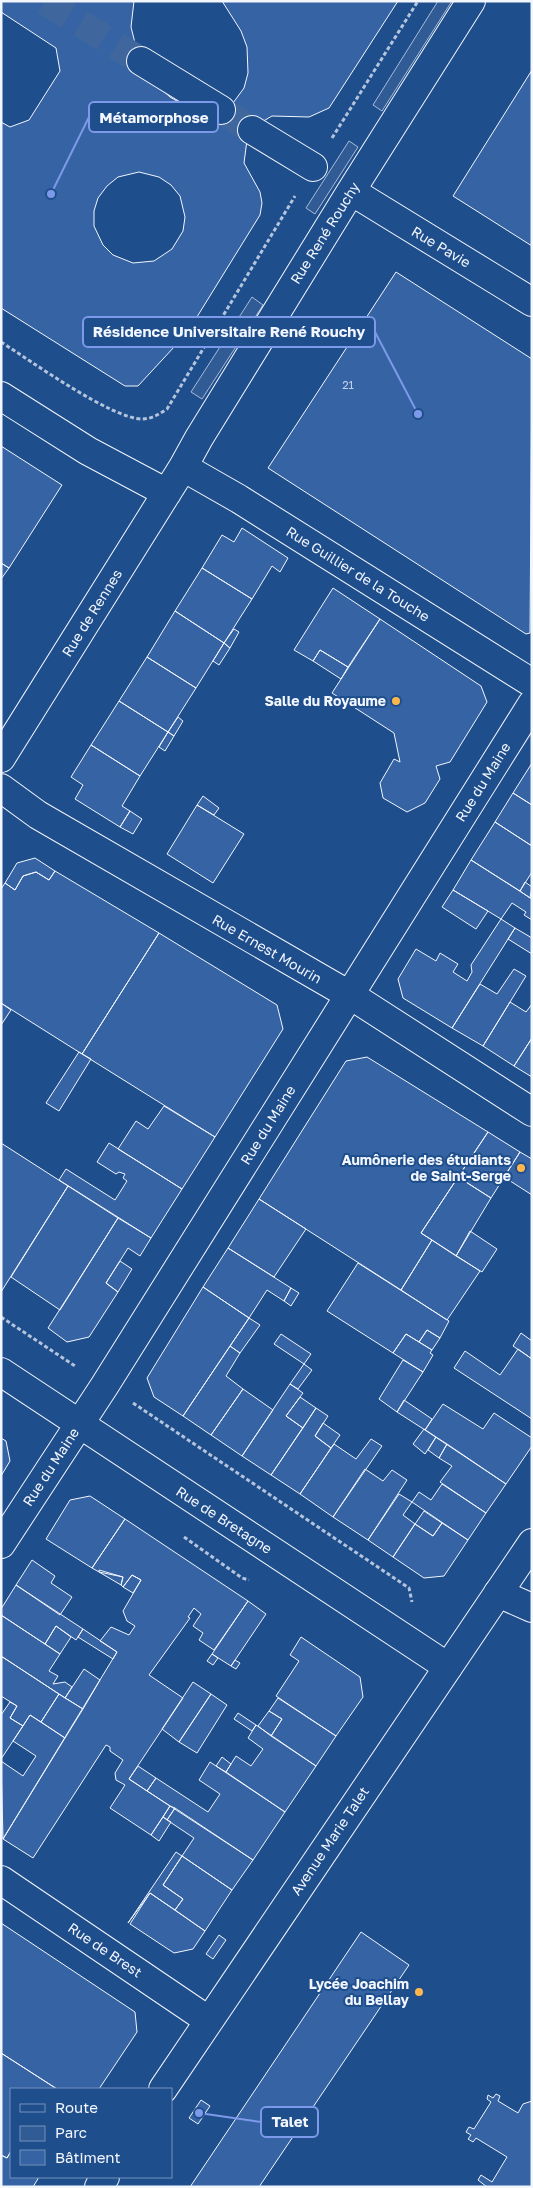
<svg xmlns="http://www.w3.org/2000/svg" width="533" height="2188" font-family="'Golos Text',sans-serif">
  <rect width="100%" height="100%" fill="#1f4e8c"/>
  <path fill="#305b95" stroke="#a8bbd7" d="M438,1H452L382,111L373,105Z
    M349,141L358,147L315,214L306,208Z
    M252,297L263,305L202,399L191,392Z"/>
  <path fill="#3563a3" stroke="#f2f6ff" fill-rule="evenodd" d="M1,1H134L131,27L139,59L159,87L170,97L187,107L201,111L233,103L244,88L248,73L247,47L241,31L222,1H398L329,108L309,117L272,116L260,123L247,140L244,163L260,192L262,203L260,215L187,333L138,386H125L1,308V122L10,127L29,120L60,71L56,48L1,12ZM139,172L159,177L171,185L180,196L185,217L183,231L172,249L154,261L133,263L113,255L103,245L94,226V211L98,198L107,186L118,177Z
    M532,70V246L453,196Z
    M396,272L532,359L530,633L526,634L268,468Z
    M1,446L62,485L9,568L1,563Z
    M242,528L288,558L280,572L272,566L252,599L202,568L222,535L234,542Z
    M1,563L9,568L1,579Z
    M202,568L252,599L224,643L175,611Z
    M333,588L380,619L348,667L320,650L313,661L294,650Z
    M175,611L224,643L196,688L147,657Z
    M380,619L481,686L487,702L450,762L436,766L440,779L425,803L407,812L383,798L380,783L394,759L400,762L394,733L332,693Z
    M234,629L239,632L230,648L224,643Z
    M224,643L230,648L219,665L213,661Z
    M320,650L348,667L341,679L313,661Z
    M147,657L196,688L168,732L119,701Z
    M119,701L168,732L140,776L91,745Z
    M178,717L183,721L174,736L168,732Z
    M168,732L174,736L165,751L159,747Z
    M91,745L140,776L122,806L130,811L120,827L75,799L83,785L71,777Z
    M532,763V805L513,793Z
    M513,793L532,805V846L495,822Z
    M203,796L219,808L214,815L197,805Z
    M197,805L244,834L213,883L167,854Z
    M130,811L142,819L133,834L120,827Z
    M495,822L532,846V872L520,891L471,860Z
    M35,858L55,871L49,880L36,872L23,876L15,890L5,883L17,863Z
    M471,860L532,899V920L524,915L526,912L512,903L501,919L453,890Z
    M55,871L159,933L82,1054L1,1003V889L5,883L15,890L23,876L36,872L49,880Z
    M525,882L532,887L530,898L520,891Z
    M453,890L488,911L476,929L442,907Z
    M501,919L515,928L452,1028L403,998L398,979L416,949L436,961L440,953L458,964L453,972L467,981L472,972L471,965Z
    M515,928L532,938V954L508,939Z
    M159,933L277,1005L283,1029L215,1137L82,1054Z
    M514,969L526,976L483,1046L452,1028L480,984L497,994Z
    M510,1002L526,1012L532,1004V1038L514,1066L483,1046Z
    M1,1003L11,1010L1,1025Z
    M532,1038V1077L514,1066Z
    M79,1052L91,1059L59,1111L46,1103Z
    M367,1057L488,1132L421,1233L432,1240L401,1290L259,1199L346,1061Z
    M164,1106L215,1137L182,1189L118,1149L136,1121L148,1129Z
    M488,1132L520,1152L491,1198L458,1177Z
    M1,1143L68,1186L1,1292Z
    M109,1143L182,1189L151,1238L59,1180L66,1169L115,1200L127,1181L123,1178L125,1174L119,1172L116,1174L97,1162Z
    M520,1152L532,1159V1195L504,1177Z
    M458,1177L491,1198L456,1256L421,1233Z
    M68,1186L118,1218L60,1310L11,1277Z
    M259,1199L306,1229L274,1277L228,1248Z
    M118,1218L151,1238L140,1256L128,1248L106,1283L118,1292L89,1337L67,1342L48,1328Z
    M470,1231L497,1249L482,1272L456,1256Z
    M432,1240L480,1271L447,1320L401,1290Z
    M228,1248L291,1288L284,1301L267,1290L249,1318L203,1287Z
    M120,1261L132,1269L118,1292L106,1283Z
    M358,1263L449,1321L440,1338L427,1330L419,1342L406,1334L393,1353L327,1311Z
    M203,1287L249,1318L183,1416L154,1397L147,1378Z
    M291,1288L299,1293L291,1306L284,1301Z
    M249,1318L260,1325L240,1353L230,1346Z
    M427,1330L440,1338L432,1350L419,1342Z
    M521,1333L532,1341V1359L513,1346Z
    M281,1334L311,1354L304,1364L274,1344Z
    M406,1334L432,1350L430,1353L433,1355L423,1372L393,1353Z
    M230,1346L240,1353L226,1376L243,1389L211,1435L183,1416Z
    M518,1349L532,1359V1419L454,1368L465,1351L500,1375Z
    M403,1360L423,1372L397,1412L379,1399Z
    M304,1364L312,1370L298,1389L290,1384Z
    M290,1384L303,1393L286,1416L303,1428L271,1475L242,1456Z
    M243,1389L273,1410L242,1456L211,1435Z
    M300,1397L316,1408L303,1428L286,1416Z
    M404,1400L432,1419L425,1430L397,1412Z
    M443,1404L483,1429L494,1413L532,1438V1446L506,1484L425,1430Z
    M316,1408L328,1416L315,1436L331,1448L300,1494L271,1475Z
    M323,1423L340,1435L331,1448L315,1436Z
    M424,1429L436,1437L425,1454L413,1444Z
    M436,1437L447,1444L439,1458L428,1450Z
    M1,1438L6,1441L10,1461L1,1476Z
    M371,1439L382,1446L333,1517L300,1494L334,1444L356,1459Z
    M447,1444L506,1484L486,1513L440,1482L452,1466L439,1458Z
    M365,1469L383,1481L392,1470L407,1480L368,1540L333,1517Z
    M442,1484L486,1513L468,1540L412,1502L419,1492L431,1500Z
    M399,1494L412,1502L403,1515L415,1524L393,1557L368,1540Z
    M90,1496L125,1519L92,1568L46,1539L70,1500Z
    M424,1511L442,1523L433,1536L415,1524Z
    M125,1519L248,1601L214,1650L199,1640L203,1633L193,1626L201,1614L194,1608L188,1617L190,1618L149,1675L183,1698L129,1779L170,1806L151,1835L110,1808L125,1785L116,1780L115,1773L123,1760L110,1751V1747L106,1745L33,1858L3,1839L117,1652L100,1641L111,1627L129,1635L135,1626L127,1621L123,1611L141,1580L132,1575L123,1587L121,1585L123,1577L99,1572L92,1568Z
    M442,1523L468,1540L444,1576L424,1578L393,1557L415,1524L433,1536Z
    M32,1560L55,1576L51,1583L72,1597L60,1615L16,1585Z
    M99,1570L123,1577L121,1585L99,1572Z
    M132,1575L141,1580L133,1593L123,1587Z
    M16,1585L83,1629L76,1640L56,1626L45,1644L1,1615V1609Z
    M248,1601L266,1614L231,1666L212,1654Z
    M1,1615L60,1654L49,1671L58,1676L53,1684L65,1682L72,1687L65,1698L1,1656Z
    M56,1626L71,1637L60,1654L45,1644Z
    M83,1629L117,1652L113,1659L78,1637Z
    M301,1637L360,1677L363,1697L336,1736L276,1696L299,1661L290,1655Z
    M212,1654L218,1658L213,1665L207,1661Z
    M1,1656L59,1694L41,1722L30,1715L23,1726L10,1718L17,1706L1,1696Z
    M235,1660L240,1663L236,1669L231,1666Z
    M84,1669L100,1680L83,1709L65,1698Z
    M193,1682L211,1694L179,1742L162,1729Z
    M59,1694L83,1709L65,1738L41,1722Z
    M211,1694L227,1705L197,1753L179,1742Z
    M278,1698L336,1736L316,1766L271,1736L282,1719L269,1711Z
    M10,1702L17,1706L10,1718L23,1726L1,1759V1715Z
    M269,1711L282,1719L271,1736L258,1726Z
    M238,1713L256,1725L252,1731L234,1719Z
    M30,1715L65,1738L3,1839L1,1761L23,1776L36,1756L13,1741Z
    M256,1725L316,1766L285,1812L226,1772L236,1756L251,1766L263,1749L248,1738Z
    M222,1757L231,1764L226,1772L216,1766Z
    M210,1762L285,1812L253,1860L147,1791L156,1778L208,1812L220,1794L199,1780Z
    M138,1766L156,1778L147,1791L129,1779Z
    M170,1806L175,1808L167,1820L163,1817Z
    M175,1808L253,1860L232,1890L182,1856L194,1838L167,1820Z
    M163,1817L171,1822L159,1841L151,1835Z
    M176,1852L182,1856L163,1885L183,1899L175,1910L150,1893L128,1923Z
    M182,1856L232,1890L205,1931L175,1910L183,1899L163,1885Z
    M150,1893L205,1931L193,1949L174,1953L130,1924Z
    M1,1923L135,2012L137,2032L99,2089H57L1,2053Z
    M361,1932L409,1965L259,2187H190Z
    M219,1935L226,1940L213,1959L206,1954Z
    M1,2053L57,2089H11V2151L7,2158L1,2155Z
    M496,2094L500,2096L498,2101L518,2113L523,2104L532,2101V2187H487L478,2180L481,2175L492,2182L507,2157L476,2138L473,2142L468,2139L471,2135L466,2132L469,2127L474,2129L491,2102L487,2099L488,2095L493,2098Z
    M201,2100L210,2106L198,2124L189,2118Z
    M11,2151V2177H39L33,2187H1V2155L7,2158Z"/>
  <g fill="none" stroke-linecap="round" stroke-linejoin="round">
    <path stroke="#3f679d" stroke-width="28" stroke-dasharray="28 14" stroke-linecap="butt" d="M45,1L141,61
      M221,110L252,130"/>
    <g stroke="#f2f6ff" stroke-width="30">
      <path id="street" d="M141,61L221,110
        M252,130L313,167
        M351,191L532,302
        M1,396L88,451L167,493
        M183,467L239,499L532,683
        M1,758L183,467L199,438L351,191L471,1
        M1,788L38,815L358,1000L532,1112
        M1,1372L448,1667
        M1,1544L105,1385L532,704
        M498,1593L532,1608
        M1,1880L208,2020"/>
    </g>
    <g stroke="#f2f6ff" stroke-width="30">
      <path id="secondary" d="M163,2089L532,1543
        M99,2187L105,2177"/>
    </g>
    <path stroke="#b3c4dc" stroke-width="3" stroke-dasharray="4 2.5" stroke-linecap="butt" d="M332,138L418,1
      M1,342C31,361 112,419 142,419C152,419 159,414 167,409L295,196
      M1,1317L75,1366
      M133,1403L409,1588L412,1602
      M184,1537L242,1578L249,1580"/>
    <use href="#street" stroke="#1f4e8c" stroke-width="28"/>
    <use href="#secondary" stroke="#1f4e8c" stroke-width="28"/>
  </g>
  <g fill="#ffb74d" stroke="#1f4e8c" stroke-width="2">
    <circle cx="396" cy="701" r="5"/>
    <circle cx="521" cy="1168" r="5"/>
    <circle cx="419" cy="1992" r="5"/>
  </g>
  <g text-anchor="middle" stroke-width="4" stroke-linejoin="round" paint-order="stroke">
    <g font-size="11" fill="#c3d1e8">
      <text x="348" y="389">21</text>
    </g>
    <g font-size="14" fill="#f2f6ff" stroke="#1f4e8c">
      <text transform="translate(325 233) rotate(-58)" y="5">Rue René Rouchy</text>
      <text transform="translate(441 247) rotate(31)" y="5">Rue Pavie</text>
      <text transform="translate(358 574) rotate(32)" y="5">Rue Guillier de la Touche</text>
      <text transform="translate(92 613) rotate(-58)" y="5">Rue de Rennes</text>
      <text transform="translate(483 782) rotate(-58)" y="5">Rue du Maine</text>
      <text transform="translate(267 949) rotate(30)" y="5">Rue Ernest Mourin</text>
      <text transform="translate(268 1125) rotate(-58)" y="5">Rue du Maine</text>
      <text transform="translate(51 1467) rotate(-57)" y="5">Rue du Maine</text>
      <text transform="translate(224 1520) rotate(33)" y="5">Rue de Bretagne</text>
      <text transform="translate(330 1841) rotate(-56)" y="5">Avenue Marie Talet</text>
      <text transform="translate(105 1950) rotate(34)" y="5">Rue de Brest</text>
    </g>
    <g font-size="14" font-weight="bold" fill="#f2f6ff" stroke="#1f4e8c" text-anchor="end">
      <text x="386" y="706">Salle du Royaume</text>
      <text x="511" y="1165">Aumônerie des étudiants<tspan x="511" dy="16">de Saint-Serge</tspan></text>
      <text x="409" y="1989">Lycée Joachim<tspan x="409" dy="16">du Bellay</tspan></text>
    </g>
  </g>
  <path fill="none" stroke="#7d9aea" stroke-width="2" d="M51 194L89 117M418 414L375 332M199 2113L261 2122"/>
  <g fill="#7d9aea" stroke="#1f4e8c" stroke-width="2">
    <circle cx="51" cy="194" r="5"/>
    <circle cx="418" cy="414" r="5"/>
    <circle cx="199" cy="2113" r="5"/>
  </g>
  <g fill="#1f4e8c" stroke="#7d9aea" stroke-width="2">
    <rect x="89" y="102" width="129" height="30" rx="5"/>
    <rect x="83" y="317" width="292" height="30" rx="5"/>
    <rect x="261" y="2107" width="57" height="30" rx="5"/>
  </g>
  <g font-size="15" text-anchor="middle" font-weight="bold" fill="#f2f6ff">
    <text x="154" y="123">Métamorphose</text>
    <text x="229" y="337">Résidence Universitaire René Rouchy</text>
    <text x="290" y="2127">Talet</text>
  </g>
  <rect width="533" height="2188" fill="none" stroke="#f2f6ff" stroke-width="5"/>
  <rect x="10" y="2088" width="162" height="90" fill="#1f4e8c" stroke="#7391ba"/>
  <rect x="20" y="2104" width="25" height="8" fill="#1f4e8c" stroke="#7391ba"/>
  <text x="55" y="2113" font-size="15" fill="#f2f6ff">Route</text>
  <rect x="20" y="2126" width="25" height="15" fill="#305b95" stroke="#7391ba"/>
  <text x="55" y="2138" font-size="15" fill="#f2f6ff">Parc</text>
  <rect x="20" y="2150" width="25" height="15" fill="#3563a3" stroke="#7391ba"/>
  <text x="55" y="2163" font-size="15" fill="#f2f6ff">Bâtiment</text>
</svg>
